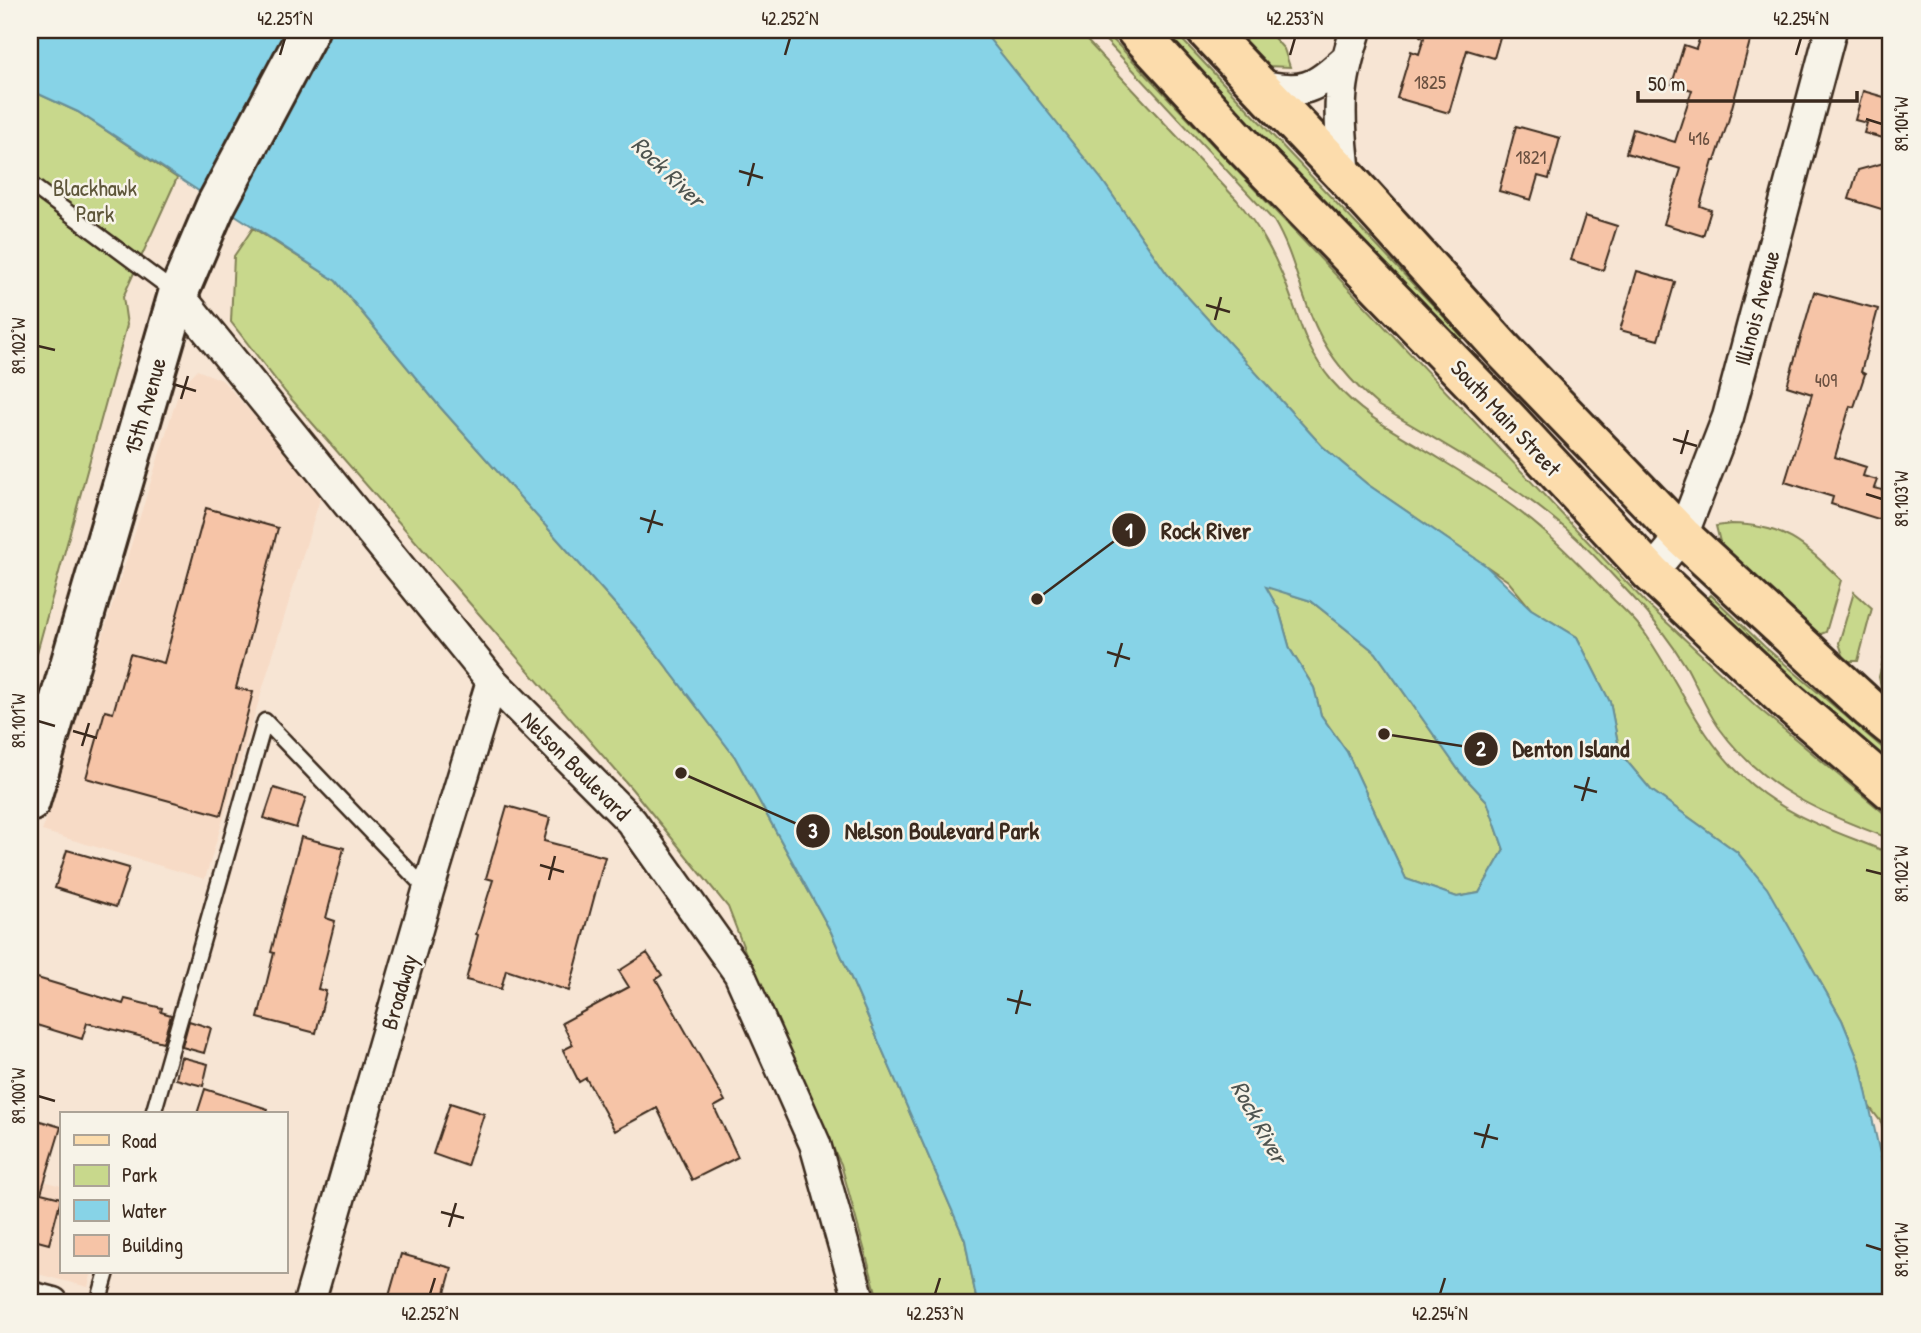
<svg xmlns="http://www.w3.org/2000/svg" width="1921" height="1333" font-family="'Patrick Hand',sans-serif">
  <rect width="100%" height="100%" fill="#f7e5d4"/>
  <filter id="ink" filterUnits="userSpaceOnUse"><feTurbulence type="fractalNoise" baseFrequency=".0143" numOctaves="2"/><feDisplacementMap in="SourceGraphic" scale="14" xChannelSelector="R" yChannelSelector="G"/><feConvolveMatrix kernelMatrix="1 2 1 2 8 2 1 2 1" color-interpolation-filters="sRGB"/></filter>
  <g filter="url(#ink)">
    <path fill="#f7dbc6" d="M197,370L222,380L322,492L205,879L42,831L180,388Z
      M30,1177L61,1186V1272H92L88,1287L30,1272Z"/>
    <path fill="#c8d88c" stroke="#828155" stroke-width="2" d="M982,30H1077L1237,200C1257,225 1268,242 1281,272C1299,313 1301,344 1332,381C1368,422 1405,436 1448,464C1482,485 1517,507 1547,534C1570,554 1590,576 1611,597C1622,608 1635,619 1644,632C1678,680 1698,735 1742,776C1786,818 1837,831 1891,854V1160L1881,1122L1869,1106L1860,1064L1842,1020L1767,889L1737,852L1651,790L1620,753L1610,702L1577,637L1531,609L1508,581L1367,484L1322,446L1167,274L1102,180Z
      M1096,30H1104L1645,602L1756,706L1891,819V839C1822,813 1765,791 1720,729C1706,710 1698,688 1687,668C1671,642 1653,618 1632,596C1611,574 1589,548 1565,528C1509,480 1442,443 1379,406C1353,384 1332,361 1318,331C1300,295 1295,256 1274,221Z
      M1158,30H1173L1463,337L1459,341L1427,315Z
      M1227,30H1267L1284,49L1290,67L1266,66Z
      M30,90L78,112L177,178L123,297L127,325L30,678Z
      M253,228L336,281L440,407L640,632L735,757L831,932L965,1240L977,1303H879L841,1164L780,1042L728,907L631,788L286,393L231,322L234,256Z
      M1731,524C1785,525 1804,544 1841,580L1826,632L1813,637L1721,546L1716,526Z
      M1265,586L1311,601L1376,653L1460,772L1487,801L1504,850L1479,893L1457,897L1406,879L1347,752L1321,715L1314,688L1290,649L1279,610Z
      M1854,592L1872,608L1858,661H1845L1839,643Z
      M1711,595L1765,647L1891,755V769L1703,603Z
      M1891,628V706L1884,700L1879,677Z"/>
    <path fill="#87d3e7" stroke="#698f97" stroke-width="2" fill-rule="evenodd" d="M30,30H982L1102,180L1167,274L1322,446L1367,484L1485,565L1531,609L1577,637L1610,702L1620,753L1651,790L1737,852L1767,888L1842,1020L1860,1064L1891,1203V1303H977L965,1240L831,932L735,757L640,632L440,407L336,281L78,112L30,90ZM1266,587L1311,601L1376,653L1460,772L1487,801L1504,850L1479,893L1457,897L1406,879L1347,752L1321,715L1314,688L1290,649L1279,610Z"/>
    <path fill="#f6c4a7" stroke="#3b2a1e" stroke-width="2" d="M1421,30H1502L1494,58L1467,50L1449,113L1397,98L1411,51L1419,54L1424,38L1420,36Z
      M1702,30H1753L1728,122L1715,161H1713L1700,206L1711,210L1703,236L1664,224L1681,169L1626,153L1633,129L1675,142L1692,90L1672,84L1684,45L1696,49Z
      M1863,91L1891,99V140L1864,133L1867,123L1855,120Z
      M1516,126L1560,138L1549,179L1538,176L1531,200L1499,191Z
      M1891,161V212L1849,199L1858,170Z
      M1585,216L1617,226L1603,270L1571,260Z
      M1637,271L1675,282L1658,340L1620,330Z
      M1814,292L1878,309L1861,372L1865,374L1854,407L1850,406L1835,457L1866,467L1863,476L1877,480L1874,488L1891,492V523L1831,504L1833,497L1785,482L1812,394L1787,386Z
      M206,508L278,528L236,688L253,692L221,815L86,778L105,711L113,713L130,654L164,663Z
      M274,788L306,798L296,828L264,818Z
      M507,806L550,818L544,841L605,857L569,991L506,970L501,989L466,980L478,935L476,934L493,880L486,878Z
      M301,837L344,848L326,918L335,921L318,989L326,991L316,1033L258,1018L274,953L271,952Z
      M67,850L129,868L116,907L55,888Z
      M647,953L662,975L656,979L725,1101L714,1107L738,1157L692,1180L657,1108L615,1131L586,1078L579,1082L563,1050L573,1045L562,1023L629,987L619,971Z
      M34,977L123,1004L125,999L162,1008L161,1012L171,1015L163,1042L87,1023L82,1039L30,1023V992Z
      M189,1021L211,1028L204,1053L182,1047Z
      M181,1057L208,1064L203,1086L176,1079Z
      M205,1089L268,1109L267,1114H197Z
      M450,1103L484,1114L467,1166L433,1154Z
      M30,1118L61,1127L41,1193L61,1198L49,1244L30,1239Z
      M401,1254L452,1268L442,1303H387Z"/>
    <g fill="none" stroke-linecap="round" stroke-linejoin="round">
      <g stroke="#3b2a1e" stroke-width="19">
        <path id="lane" d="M30,184L176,293
          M153,1114L265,721L428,891
          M98,1303L107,1272"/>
      </g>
      <g stroke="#3b2a1e" stroke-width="35">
        <path id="street" d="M1258,85C1305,94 1312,90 1347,59
          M1345,176C1343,151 1339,125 1341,99C1342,76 1349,52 1356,30
          M178,294L492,681L631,821L739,973L815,1144L860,1303
          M1651,573L1682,536L1728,417L1831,30
          M30,1297L53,1303
          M309,1303L428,891L492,681"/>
      </g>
      <g stroke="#3b2a1e" stroke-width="44">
        <path id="secondary" d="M30,802L178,294L216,205L309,30"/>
      </g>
      <g stroke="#3b2a1e" stroke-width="44">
        <path id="primary" d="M1136,30L1243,146L1507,418L1651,573L1785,699L1891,790
          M1206,30L1345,176L1505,352L1682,536L1870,709L1891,726"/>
      </g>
      <use href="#lane" stroke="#f7f3e8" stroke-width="14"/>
      <use href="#street" stroke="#f7f3e8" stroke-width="30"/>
      <use href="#secondary" stroke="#f7f3e8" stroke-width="38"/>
      <use href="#primary" stroke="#fcdcac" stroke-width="38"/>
    </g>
  </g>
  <path fill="none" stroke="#3b2a1e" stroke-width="2.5" d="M280,55L285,38M785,55L790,38M1290,55L1295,38M1796,55L1801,38M1866,119L1882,124M739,171L763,178M748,186L754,163M1206,305L1230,312M1215,320L1221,297M38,346L55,350M173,384L196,391M181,399L188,376M1673,439L1697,446M1681,454L1688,430M1866,494L1882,499M640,518L663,525M648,533L655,510M1107,652L1130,659M1115,667L1122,643M38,721L55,726M73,731L97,738M82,746L89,723M1574,786L1597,792M1582,801L1589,777M540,865L564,872M1866,870L1882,874M549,880L555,856M1007,999L1031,1005M1016,1014L1022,990M38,1096L55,1101M1474,1133L1498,1139M1482,1148L1489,1124M441,1212L464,1218M449,1227L456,1203M1866,1245L1882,1250M430,1294L435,1278M935,1294L940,1278M1440,1294L1445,1278"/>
  <g text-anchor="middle" stroke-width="5" stroke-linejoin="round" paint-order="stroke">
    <g font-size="19" fill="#6a5040">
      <text x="1430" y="89">1825</text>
      <text x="1699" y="145">416</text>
      <text x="1531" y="164">1821</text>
      <text x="1826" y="387">409</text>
    </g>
    <g font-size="23" fill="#5e563a" stroke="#f7f3e8">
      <text x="95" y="196">Blackhawk<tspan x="95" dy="26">Park</tspan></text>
    </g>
    <g font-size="23" fill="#3b2a1e" stroke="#f7f3e8">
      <text transform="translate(1757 308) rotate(-75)" y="8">Illinois Avenue</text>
      <text transform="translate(145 406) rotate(-74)" y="8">15th Avenue</text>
      <text transform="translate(1506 418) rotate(47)" y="8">South Main Street</text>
      <text transform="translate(576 766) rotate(45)" y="8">Nelson Boulevard</text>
      <text transform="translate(399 992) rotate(-74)" y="8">Broadway</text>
    </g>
    <g font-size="24" font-style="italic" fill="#4e5450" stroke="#f7f3e8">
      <text transform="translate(668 172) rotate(44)" y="8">Rock River</text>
      <text transform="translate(1259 1122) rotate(61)" y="8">Rock River</text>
    </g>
  </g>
  <path fill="none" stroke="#3b2a1e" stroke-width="2.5" d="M1037 599L1129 530M1384 734L1481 749M681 773L813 831"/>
  <g fill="#3b2a1e" stroke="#f7f3e8" stroke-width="2.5">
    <circle cx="1037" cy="599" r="7"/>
    <circle cx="1384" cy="734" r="7"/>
    <circle cx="681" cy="773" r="7"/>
    <circle cx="1129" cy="530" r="18"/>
    <circle cx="1481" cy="749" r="18"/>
    <circle cx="813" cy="831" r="18"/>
  </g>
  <g font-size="21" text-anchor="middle" font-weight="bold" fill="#fff">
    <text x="1129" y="538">1</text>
    <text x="1481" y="756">2</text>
    <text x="813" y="838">3</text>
  </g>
  <g font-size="24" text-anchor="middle" font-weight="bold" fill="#3b2a1e" stroke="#f7f3e8" stroke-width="5" stroke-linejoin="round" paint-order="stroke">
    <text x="1206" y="539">Rock River</text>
    <text x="1571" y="757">Denton Island</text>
    <text x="942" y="839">Nelson Boulevard Park</text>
  </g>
  <rect width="1921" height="1333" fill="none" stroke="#f7f3e8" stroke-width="77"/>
  <rect x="60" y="1112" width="228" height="161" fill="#f7f3e8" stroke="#aca397" stroke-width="2"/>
  <rect x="74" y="1135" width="35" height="10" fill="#fcdcac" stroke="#aca397" stroke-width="2"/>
  <text x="122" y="1148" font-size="21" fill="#3b2a1e">Road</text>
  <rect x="74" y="1165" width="35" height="21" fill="#c8d88c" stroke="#aca397" stroke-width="2"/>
  <text x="122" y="1182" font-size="21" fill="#3b2a1e">Park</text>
  <rect x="74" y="1200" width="35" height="21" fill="#87d3e7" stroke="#aca397" stroke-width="2"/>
  <text x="122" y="1218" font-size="21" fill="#3b2a1e">Water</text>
  <rect x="74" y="1235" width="35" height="21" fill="#f6c4a7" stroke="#aca397" stroke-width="2"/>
  <text x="122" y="1252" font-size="21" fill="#3b2a1e">Building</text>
  <path d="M1638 91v10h219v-10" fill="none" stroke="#3b2a1e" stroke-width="3.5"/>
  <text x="1648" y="91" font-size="21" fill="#3b2a1e" stroke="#f7f3e8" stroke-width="5" paint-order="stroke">50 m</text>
  <rect x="38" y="38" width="1844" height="1256" fill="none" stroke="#3b2a1e" stroke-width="2.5"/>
  <g font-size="18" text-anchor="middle" fill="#3b2a1e">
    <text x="285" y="25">42.251°N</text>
    <text x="790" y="25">42.252°N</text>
    <text x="1295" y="25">42.253°N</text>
    <text x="1801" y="25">42.254°N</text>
    <text transform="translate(1902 124) rotate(-90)" y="6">89.104°W</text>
    <text transform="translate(19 346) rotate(-90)" y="6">89.102°W</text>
    <text transform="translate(1902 499) rotate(-90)" y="6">89.103°W</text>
    <text transform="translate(19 721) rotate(-90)" y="6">89.101°W</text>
    <text transform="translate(1902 874) rotate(-90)" y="6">89.102°W</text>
    <text transform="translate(19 1096) rotate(-90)" y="6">89.100°W</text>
    <text transform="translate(1902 1250) rotate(-90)" y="6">89.101°W</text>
    <text x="430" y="1320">42.252°N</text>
    <text x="935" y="1320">42.253°N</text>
    <text x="1440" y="1320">42.254°N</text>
  </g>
</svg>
